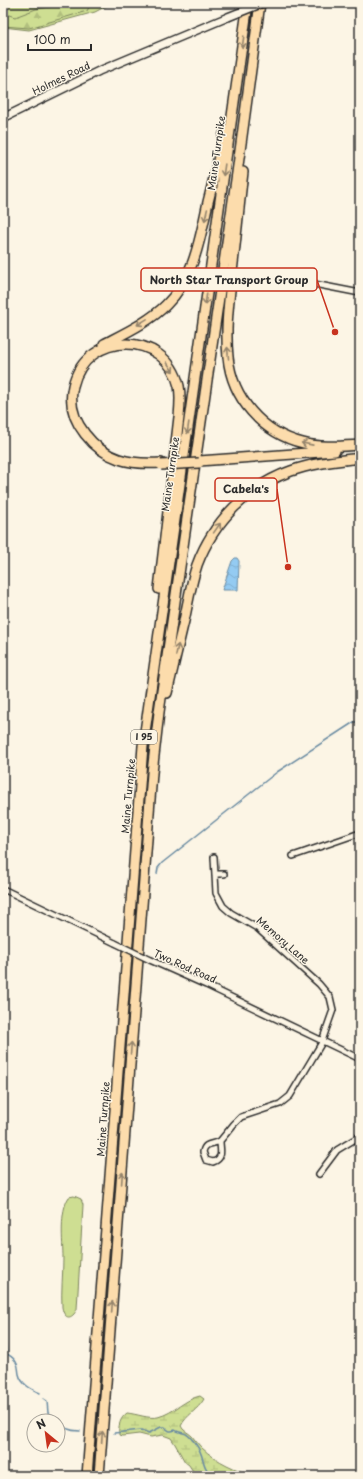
<svg xmlns="http://www.w3.org/2000/svg" width="363" height="1479" font-family="'Playpen Sans',sans-serif">
  <defs>
    <pattern id="forest-firs" width="22" height="20" patternUnits="userSpaceOnUse"><rect width="22" height="20" fill="#cede92"/><path d="M5 1l3.5 6h-7zM16 11l3.5 6h-7z" fill="#b1bf7e"/></pattern>
    <pattern id="wetland-marsh" width="20" height="14" patternUnits="userSpaceOnUse"><rect width="20" height="14" fill="#cede92"/><path d="M1 5h8M5 5V1M11 12h8M15 12V8" fill="none" stroke="#b1bf7e"/></pattern>
    <pattern id="water-waves" width="16" height="10" patternUnits="userSpaceOnUse"><rect width="16" height="10" fill="#94cbf2"/><path d="M0 5q4-4 8 0t8 0" fill="none" stroke="#80aed0"/></pattern>
  </defs>
  <rect width="100%" height="100%" fill="#fcf5e5"/>
  <filter id="ink" filterUnits="userSpaceOnUse"><feTurbulence type="fractalNoise" baseFrequency=".025" numOctaves="2"/><feDisplacementMap in="SourceGraphic" scale="8" xChannelSelector="R" yChannelSelector="G"/><feConvolveMatrix kernelMatrix="1 2 1 2 8 2 1 2 1" color-interpolation-filters="sRGB"/></filter>
  <g filter="url(#ink)">
    <path fill="#cede92" stroke="#7c845e" d="M3,3H112L95,12L29,30L3,27Z
      M74,1196L81,1199L83,1205L77,1309C72,1320 64,1320 62,1307C61,1291 63,1274 63,1258C63,1241 59,1212 69,1197Z"/>
    <path fill="url(#forest-firs)" stroke="#7c845e" d="M59,3H87L89,7L87,11L29,28L3,26V13L15,17L36,9L50,7Z"/>
    <path fill="url(#wetland-marsh)" stroke="#7c845e" d="M200,1396L204,1399C198,1410 186,1415 181,1426C183,1431 188,1432 192,1436C195,1440 198,1444 202,1448C217,1462 236,1470 255,1476H196L189,1465L185,1462L175,1444L171,1438L163,1435L151,1437L139,1434L122,1436L119,1435C118,1426 120,1418 127,1413C137,1414 149,1419 158,1417C174,1413 185,1399 200,1396Z"/>
    <path fill="url(#water-waves)" stroke="#6a8ba2" d="M235,558H237L239,561L238,590H222L232,561Z"/>
    <g fill="none" stroke-linecap="round" stroke-linejoin="round">
      <path stroke="#6a8ba2" stroke-width="1.5" d="M157,874L158,868L162,863L277,772L354,722H360
        M3,1340L5,1342L7,1354C10,1356 14,1358 16,1362C19,1366 18,1370 19,1374C21,1384 31,1389 40,1393
        M44,1399L47,1401L48,1413L55,1417L58,1421
        M58,1421C63,1429 71,1431 80,1431
        M114,1433L141,1430L149,1433L161,1427H165C168,1431 170,1432 175,1430C179,1433 183,1432 186,1434C190,1436 195,1443 197,1446C206,1458 200,1471 217,1476"/>
      <g stroke="#2b2b2b" stroke-width="8">
        <path id="street" d="M258,273L360,293
          M293,856L360,833
          M214,857L216,893L223,906L231,913L257,928L319,984L330,997L333,1010L321,1044L290,1096L280,1104L241,1117L234,1124L220,1141
          M215,874H224
          M3,889L115,943
          M150,960L206,985L360,1059
          M220,1141C220,1150 224,1158 213,1162L206,1160L203,1152C205,1142 212,1145 220,1141Z
          M319,1174L337,1150L360,1136"/>
      </g>
      <g stroke="#2b2b2b" stroke-width="10">
        <path id="secondary" d="M3,118L99,71L228,17"/>
      </g>
      <g stroke="#2b2b2b" stroke-width="12">
        <path id="highway" d="M243,172C239,206 236,239 232,272C229,300 225,329 228,357C232,398 262,433 303,443C321,448 341,446 360,445
          M104,344C125,333 149,322 166,305C194,278 200,239 208,202C214,179 219,157 224,134
          M199,461L335,451
          M159,589L179,417C180,406 181,396 179,386C166,330 86,330 73,386C69,403 74,420 85,434C105,460 130,465 161,463
          M167,693C173,669 178,645 184,621C188,603 191,583 197,565C213,522 248,486 291,471C313,463 337,461 360,458
          M87,1476L143,746L248,3
          M99,1476L152,773L159,712L237,173L260,3"/>
      </g>
      <use href="#street" stroke="#fcf5e5" stroke-width="5"/>
      <use href="#secondary" stroke="#fcf5e5" stroke-width="7"/>
      <use href="#highway" stroke="#fcdcac" stroke-width="9"/>
      <g stroke="#2b2b2b" stroke-width="8" stroke-linecap="butt">
        <path id="street-bridge" d="M115,943L150,960"/>
      </g>
      <g stroke="#2b2b2b" stroke-width="10" stroke-linecap="butt">
        <path id="secondary-bridge" d="M228,17L263,3"/>
      </g>
      <g stroke="#2b2b2b" stroke-width="12" stroke-linecap="butt">
        <path id="highway-bridge" d="M161,465L199,463"/>
      </g>
      <use href="#street-bridge" stroke="#fcf5e5" stroke-width="5"/>
      <use href="#secondary-bridge" stroke="#fcf5e5" stroke-width="7"/>
      <use href="#highway-bridge" stroke="#fcdcac" stroke-width="9"/>
    </g>
    <defs><path id="oneway-shaft" d="M-6 0H5M1.5-3L5.5 0L1.5 3" fill="none" stroke-width="1.6" stroke-linecap="round" stroke-linejoin="round"/></defs>
    <g stroke="#94846c">
      <use href="#oneway-shaft" transform="translate(243 42) rotate(98)"/>
      <use href="#oneway-shaft" transform="translate(224 170) rotate(98)"/>
      <use href="#oneway-shaft" transform="translate(206 215) rotate(103)"/>
      <use href="#oneway-shaft" transform="translate(206 299) rotate(98)"/>
      <use href="#oneway-shaft" transform="translate(142 322) rotate(149)"/>
      <use href="#oneway-shaft" transform="translate(228 353) rotate(-95)"/>
      <use href="#oneway-shaft" transform="translate(170 367) rotate(56)"/>
      <use href="#oneway-shaft" transform="translate(188 428) rotate(98)"/>
      <use href="#oneway-shaft" transform="translate(307 444) rotate(-169)"/>
      <use href="#oneway-shaft" transform="translate(217 528) rotate(-55)"/>
      <use href="#oneway-shaft" transform="translate(177 650) rotate(-78)"/>
      <use href="#oneway-shaft" transform="translate(131 1048) rotate(-86)"/>
      <use href="#oneway-shaft" transform="translate(122 1178) rotate(-86)"/>
      <use href="#oneway-shaft" transform="translate(112 1307) rotate(-86)"/>
      <use href="#oneway-shaft" transform="translate(102 1437) rotate(-86)"/>
    </g>
  </g>
  <g text-anchor="middle" stroke-width="3" stroke-linejoin="round" paint-order="stroke">
    <rect fill="#fcf5e5" stroke="#6a6863" stroke-width="1" x="131" y="730" width="26" height="14" rx="3"/>
    <g font-size="9" font-weight="bold" fill="#2b2b2b">
      <text x="144" y="740">I 95</text>
    </g>
    <g font-size="10" fill="#2b2b2b" stroke="#fcf5e5">
      <text transform="translate(61 78) rotate(-26)" y="4">Holmes Road</text>
      <text transform="translate(216 153) rotate(-82)" y="4">Maine Turnpike</text>
      <text transform="translate(170 474) rotate(-82)" y="4">Maine Turnpike</text>
      <text transform="translate(128 796) rotate(-85)" y="4">Maine Turnpike</text>
      <text transform="translate(283 940) rotate(41)" y="4">Memory Lane</text>
      <text transform="translate(185 966) rotate(24)" y="4">Two Rod Road</text>
      <text transform="translate(103 1119) rotate(-86)" y="4">Maine Turnpike</text>
    </g>
  </g>
  <path fill="none" stroke="#c8321e" stroke-width="1.5" d="M335 332L317 280M288 567L277 489"/>
  <g fill="#c8321e" stroke="#fcf5e5" stroke-width="1.5">
    <circle cx="335" cy="332" r="4"/>
    <circle cx="288" cy="567" r="4"/>
  </g>
  <g fill="#fcf5e5" stroke="#c8321e" stroke-width="1.5">
    <rect x="141" y="268" width="176" height="23" rx="4"/>
    <rect x="215" y="478" width="62" height="23" rx="4"/>
  </g>
  <g font-size="11" text-anchor="middle" font-weight="bold" fill="#2b2b2b">
    <text x="229" y="284">North Star Transport Group</text>
    <text x="246" y="493">Cabela's</text>
  </g>
  <rect width="363" height="1479" fill="none" stroke="#fcf5e5" stroke-width="16"/>
  <rect x="8" y="8" width="347" height="1463" fill="none" stroke="#2b2b2b" stroke-width="1.5" filter="url(#ink)"/>
  <g transform="translate(46 1433) rotate(331)"><circle r="19" fill="#fcf5e5" stroke="#a8a49b"/>
  <path d="M0-3L7 15L0 10L-7 15Z" fill="#c8321e"/>
  <text y="-6" font-size="11" font-weight="bold" text-anchor="middle" fill="#2b2b2b">N</text>
  </g>
  <path d="M28 44v6h63v-6" fill="none" stroke="#2b2b2b" stroke-width="2"/>
  <text x="34" y="44" font-size="12" fill="#2b2b2b" stroke="#fcf5e5" stroke-width="3" paint-order="stroke">100 m</text>
</svg>
